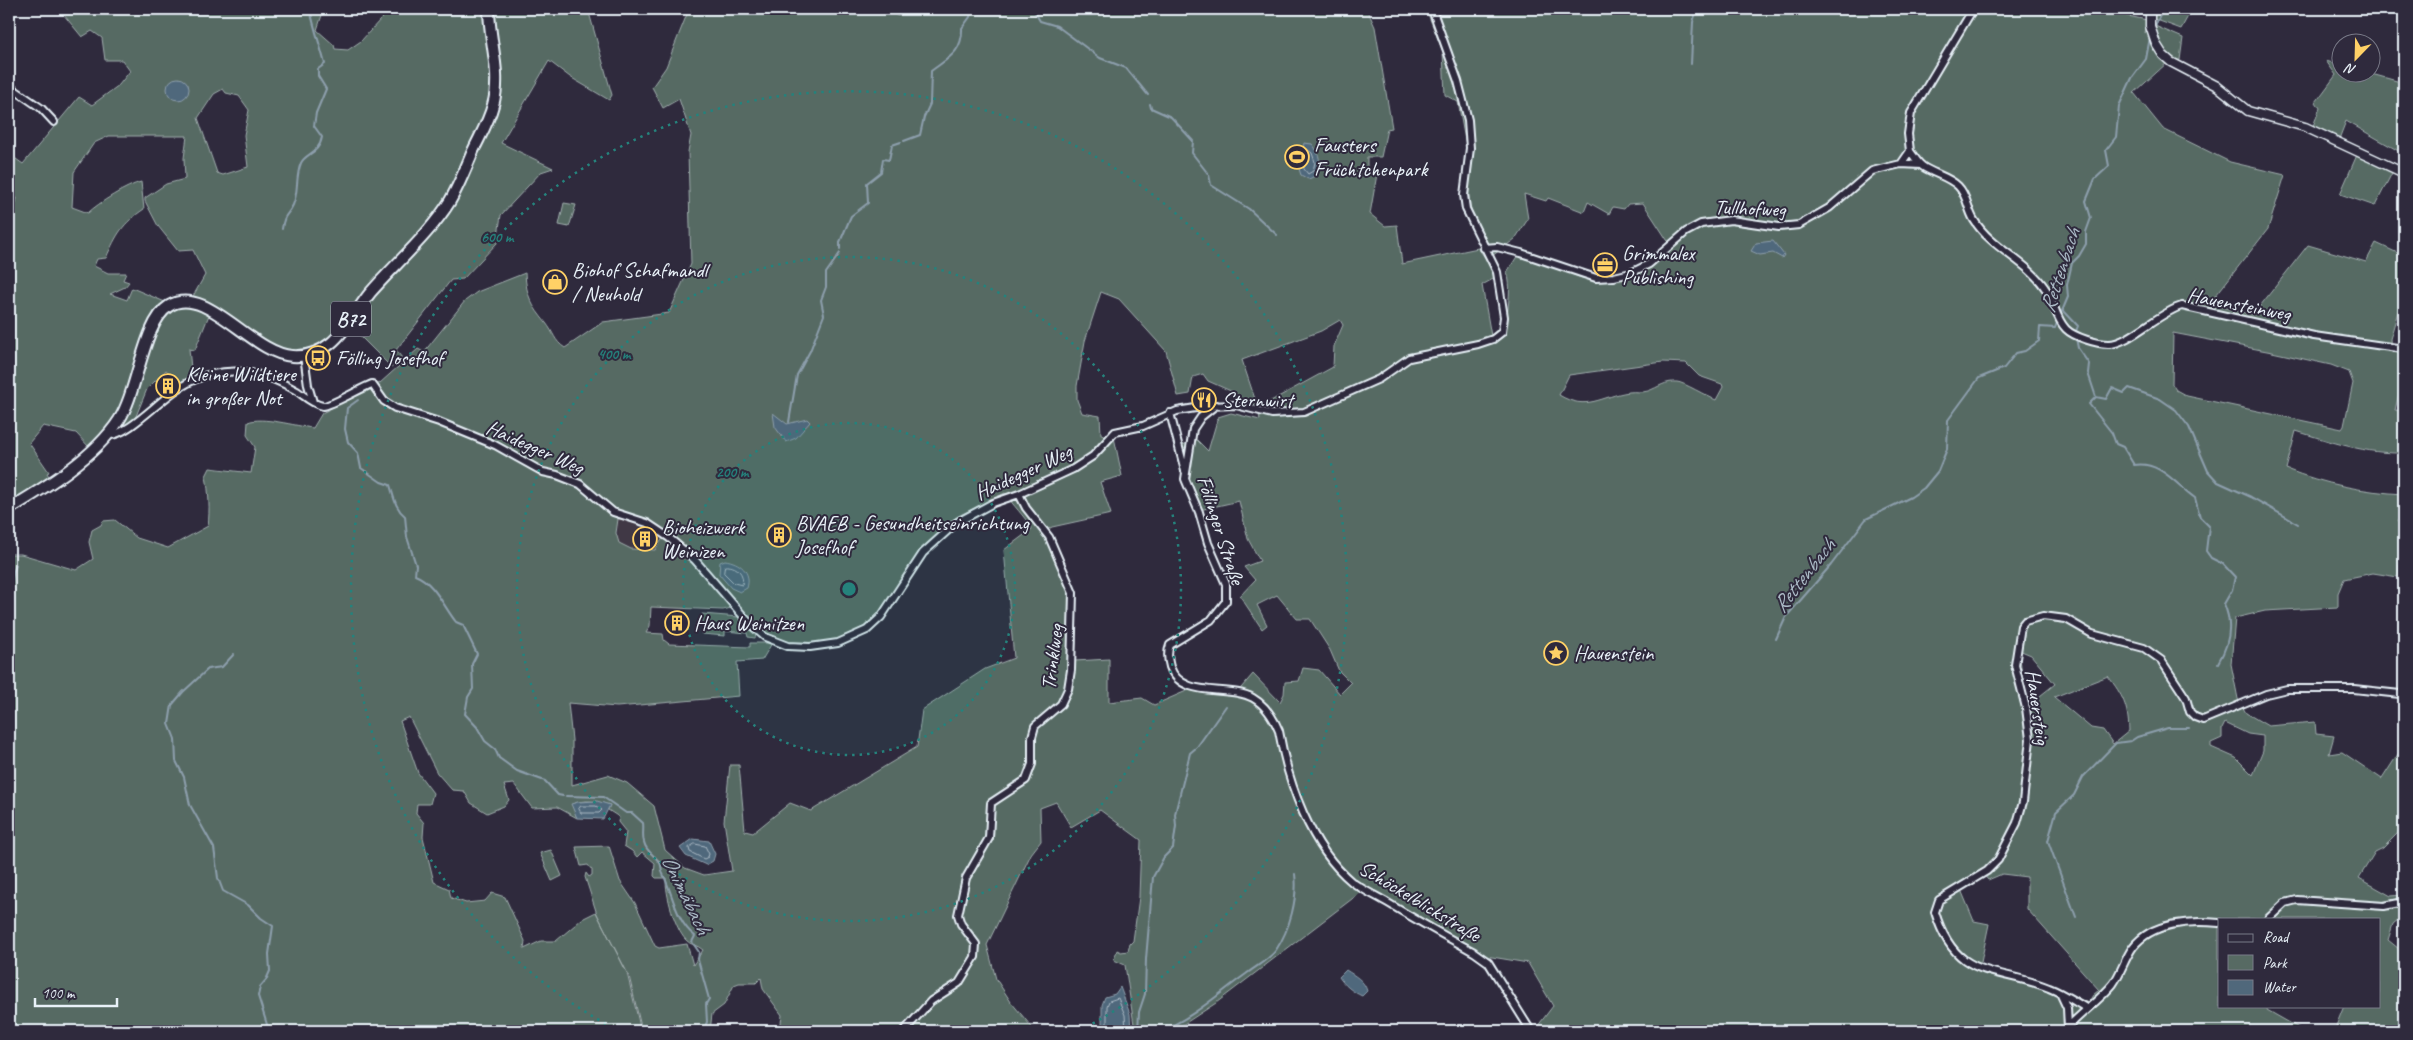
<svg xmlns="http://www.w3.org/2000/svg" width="2413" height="1040" font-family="Caveat,sans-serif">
  <rect width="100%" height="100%" fill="#2f2a3d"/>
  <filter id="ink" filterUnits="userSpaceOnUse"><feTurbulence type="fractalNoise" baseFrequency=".02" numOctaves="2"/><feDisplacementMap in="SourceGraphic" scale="10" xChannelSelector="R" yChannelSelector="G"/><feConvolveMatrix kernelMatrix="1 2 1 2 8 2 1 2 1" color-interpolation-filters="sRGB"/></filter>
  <g filter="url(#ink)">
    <path fill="#403844" d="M627,518L650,528L663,538L655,550L631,549L618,543L617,519Z"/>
    <path fill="#576a63" stroke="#a0aeae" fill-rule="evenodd" d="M59,9H324L317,30L334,45L335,49L348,50L361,41L390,9H588L612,95L609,100L570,77L549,61L501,143L553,168L541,172L501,215L497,243L463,279L451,280L396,350L402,358L391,367L350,326L447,210L450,193L446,195L442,207L360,300C350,307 347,313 341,324C327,348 302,356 276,349L209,304L192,298L205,275L193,250L178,251L158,226L145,201V198L166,184L185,179L184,158L187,136H109L94,143L74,172L72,207L88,213C98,203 128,185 141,182L144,209C122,224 117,234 106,258L97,259L94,266L108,273H126L123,280L129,282L125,287L110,294L127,300L132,288L165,302C138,326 136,383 118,416C112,427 99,438 90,448L76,433L43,426L29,443L49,472L47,473L50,478L9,505V205L16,203L17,198L9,192V154L23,164L79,97L92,105L119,85L130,71L122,60H105L102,38L92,31L82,37ZM223,89L226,93L239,96L249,110L244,135L248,167L223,175L217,173L198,118L214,94Z
      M689,9H1367L1375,27L1392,128L1387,129L1381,157H1367V174H1377L1370,214L1385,226L1397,225L1402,264L1478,248L1486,259L1495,278L1482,285L1491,336L1507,319C1508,303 1512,287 1507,272L1518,255L1582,278L1602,280L1627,278L1646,270L1673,249L1643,203L1628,204L1624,209L1613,207L1609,214L1588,202L1584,212L1548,198L1546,201L1524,194L1528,219L1515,239L1492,256C1467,209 1465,202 1473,150L1466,146L1458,102L1445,95L1443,52L1426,9H2124L2123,15L2147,20L2145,33L2155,26L2183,38L2180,60L2168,62L2134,93L2163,129L2230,162L2285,175L2268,229L2209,304L2253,315L2308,245L2366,262L2376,243L2404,256V291L2390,339L2391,352L2404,354V373L2395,410L2404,411V453C2366,454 2332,442 2296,431L2286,469C2324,484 2364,492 2404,494V519L2397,521L2404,530V559L2399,566L2398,577L2373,573L2344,579L2338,593V607L2265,611L2235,618L2231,664L2238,699L2246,713L2268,726L2315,722L2316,734L2334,736L2329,754L2342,752L2382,779L2402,748L2404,750V827L2383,848L2375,852L2359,878L2391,896L2404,895V915L2393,924L2388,940L2404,953V1031H2334L2344,1006H2379V919H2219V1006H2268L2267,1010L2304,1031H1534L1553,1006L1528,963L1486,956L1365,889L1216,1003L1181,1026L1169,1031H1135L1125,965L1114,960L1117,950L1121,952L1128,951L1130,944L1133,941L1139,897L1141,840L1100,810L1071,827L1056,802L1040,808L1041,841L1031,854L987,945L996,979L1011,1002L1035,1031H780L782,1015L763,989L761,978L756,983H739L734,985L724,1005L712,1014L710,1031H642L629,976L597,914L585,877L586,873L589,877L592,875V870L588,865L581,866L576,847L609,846L620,881L635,903L655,946L659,948L687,944L693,965L703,950C698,945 690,945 686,940C675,929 665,893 666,878H656L654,876L655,863L642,852L637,857L632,851L624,846L626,832L618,822L619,817L608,810L610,805C597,801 584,799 572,804L577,818L557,807L532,808L514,784L504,785L509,800L504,806L487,813L471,803L464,791L452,790L437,773L409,717L400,721L418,773L433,793L430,804H417L416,813L424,823L423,837L434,882L449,889L451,898L466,903L485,901L492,893L505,897L525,941L524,949L541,941H556L582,919L596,912L627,973L641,1031H9V554H21L76,570L93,559L89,542L92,530L101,525L103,521L115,520L137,538L168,548L208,526C210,510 209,492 206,476L210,468L251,473L255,447L247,435L248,422C262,416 295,426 313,428L322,413L380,383L418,349L424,352L465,301L477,292L525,273C526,296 532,306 546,323C554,333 554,341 565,348L603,322L669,313L691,264L688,152L691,135L679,99L663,108L652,87L666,67ZM1101,292L1119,299L1166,351L1178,396L1190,394L1193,377L1203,374L1208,381L1233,392L1236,401L1258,408L1260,420L1231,413L1218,417L1208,451L1197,440L1176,447L1183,478L1195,511L1239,501L1248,539L1260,561L1244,567L1255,580L1240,596L1262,629L1267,625L1257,605L1277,595L1297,619H1310L1330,650L1339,671L1351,683L1340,694L1319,670L1303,668L1299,681L1285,682L1284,694L1280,702L1253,674L1235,695L1191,689L1154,705L1142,698L1109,702V659L1075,661L1076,642L1070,591L1043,532L1052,527L1111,514L1100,482L1122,476L1114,437L1101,434L1100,416L1082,413L1077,400V386L1085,341ZM1340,320L1343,325L1334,346L1333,367L1258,408L1242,360L1321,331ZM2173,333L2272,352L2331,365L2349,372L2353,383L2344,426L2342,429L2187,396L2176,390L2172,384ZM1663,362L1686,363L1699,376L1722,384L1723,387L1716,400C1708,397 1683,382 1677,382C1665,381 1659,387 1648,391C1642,393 1635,391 1629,392C1601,396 1587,412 1559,395L1569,375ZM1005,493C1013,506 1024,515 1032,529L1004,550L1014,658L985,669L922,710L917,747L811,811L790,803L753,833L745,831L739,765H730L724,821L732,871L704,875L685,868L665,850L654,806L627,783L608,775L572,785V740L568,703L617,707L739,696L737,662L762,660L772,643H750V647L669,644L664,640L663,634L646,633L650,626L651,607L723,610L731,608L732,605L692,561L667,541L663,538L655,550L631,549L619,543L616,533L618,519L630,518L647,523L695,560L765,637L798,647L848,640L881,617L926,550L956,517ZM2019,650L2031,655L2055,684L2026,707ZM2108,676C2123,696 2128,705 2129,731L2113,744L2103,730L2091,728L2054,697ZM2225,723L2248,734L2263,736V751L2253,775L2236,758L2211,747V743L2222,738V729ZM1981,871L1988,880L2002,874L2027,877V909L2099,990L2093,995L2088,1003L2050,984L1980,967L1989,924L1974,921L1959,885Z
      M2154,9H2192L2181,29L2154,19Z
      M2326,61L2340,65V72L2368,73L2404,83V154L2346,121L2339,139L2313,126L2320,108L2316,102L2336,75Z
      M2357,155L2393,171L2375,206L2340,194Z
      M564,203L576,205L569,227L559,225Z
      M183,306L191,307L209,315L195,350L189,349L191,368L197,369L198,376L181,383L166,370L147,389L134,421L118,429C123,422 129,414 133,406C145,375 144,317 183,306Z
      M702,614L739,617L757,632L755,638L748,637L747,633L725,631V636L702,634L705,625H702Z
      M551,850L562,876L552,881L540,853Z"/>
    <path fill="#50687b" stroke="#8d9fad" d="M167 89a11 11 0 1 1 22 0a11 11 0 1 1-22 0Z
      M1304,143L1312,144C1321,154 1325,175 1308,179L1301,175L1299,169Z
      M1773,241L1784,255L1782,258L1773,253L1760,255L1751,251L1756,243Z
      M773,413L787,424L807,419L810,422L796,438L786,442L775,427Z
      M725,560C740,562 752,572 747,588L740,592L731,588L719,574L720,562Z
      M597,801L610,805L603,819L577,818L571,804L578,802Z
      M693,839L709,841L715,854L713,861L706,865L686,856L680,848Z
      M1346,970C1355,976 1364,980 1367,991L1362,996C1353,992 1344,985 1339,977Z
      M1120,987L1130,1014L1131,1031H1102V1005L1105,997L1115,994Z"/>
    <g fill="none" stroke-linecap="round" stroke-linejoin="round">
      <path stroke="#abbac6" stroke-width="1" d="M1307,149L1312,153L1315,162L1313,171L1308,174L1304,169Z
        M725,566C736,565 745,573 742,585L734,583L724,573Z
        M581,806H596L602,810L599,813H581L579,809Z
        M695,844L705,846L709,854L708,857L704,859L690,852L689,848Z
        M1107,1031V1006L1109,1001L1118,998L1125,1015L1126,1031"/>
      <path stroke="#8d9fad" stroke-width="2" d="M1033,9L1040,21L1057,26L1100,58L1126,68L1148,95
        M2154,28L2163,9
        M1691,64L1693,22L1697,9
        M1150,104L1151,108L1171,117L1193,141L1192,153L1209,175L1211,185L1249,209L1277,235
        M904,141L920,135L924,117L930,104L931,71C948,58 963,52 962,28L970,17L972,9
        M282,229C284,213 288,216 293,205C299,192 295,177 301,163C306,153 319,154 322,137L314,126L316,113L326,89L318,76V69L325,64C320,45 314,28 310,9
        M840,249V242L851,216L868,203L867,183L881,172L883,159L889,160L892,145L901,142
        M2063,310L2078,326L2076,331
        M2060,316L2068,297L2067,285L2072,263L2079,256L2086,244V232L2091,218L2086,201L2095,179L2109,166L2106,150L2116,137L2119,106L2132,78L2146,59L2150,37
        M2076,338L2078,348L2089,364L2088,373L2096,397L2089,404L2112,433L2116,444L2123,447L2134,465C2160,460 2177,486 2195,498L2200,517L2209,526L2206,551L2211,558L2223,564L2235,577L2232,590L2224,604C2233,624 2229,645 2218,663
        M2096,397L2106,399L2112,388L2124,393L2129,388L2160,399L2176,410L2189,427L2208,471L2218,482L2251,497L2298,524
        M358,400L347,408L345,429L348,442L358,453L361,468L381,482L390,485C394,497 395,508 405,516L407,537L416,565L415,575C434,582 444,607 456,622L463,625L477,654L472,664L473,689L468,697L465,714L477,727L485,741L495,749L499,758L517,771L545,781L558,795L563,796
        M789,422L797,375L810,351L824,315L821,300L826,287V273L840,253
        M9,618C15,599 8,582 16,565
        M1776,639L1786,617L1831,565L1866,519L1911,497L1924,488L1938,471L1947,449L1948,420L1979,378L2004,368L2016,353L2025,351L2039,341L2040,327L2055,328L2058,320
        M234,654L222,667L208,669L183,692L172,705L169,724L175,739L176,761L184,777L190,805L214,848L218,878L223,891L248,905L261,918L273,926L269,954L270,971L266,980L260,987L258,996L269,1031
        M566,796L603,797L626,813H632L643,823C644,829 642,836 644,842C646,852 655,855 660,863C662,866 661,871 663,874C673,894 676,922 695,936L692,942L699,952L698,960L709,999L706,1004L707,1022L703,1031
        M2076,917L2048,841L2056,812L2074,795L2083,777L2116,743L2131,741L2137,737L2168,728H2189
        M1138,1031L1139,1012L1145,994L1146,959L1153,877L1164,857L1173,848L1176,826L1175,814L1190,753L1197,747L1226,706
        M1160,1031C1193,1018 1218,994 1246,974C1255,967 1270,959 1276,950C1290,929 1298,898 1295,874"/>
      <g stroke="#e8f1f8" stroke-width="10">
        <path id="minor" d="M898,9V11
          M9,86L41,108L54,122
          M1910,151C1914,156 1917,162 1922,166C1933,174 1948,176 1958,186C1968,196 1967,209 1974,220C1992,249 2026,260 2045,288C2054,300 2055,318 2066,329C2074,337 2097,344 2108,344C2128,345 2159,312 2182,306L2314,336L2404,349
          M1901,164L1910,151L1908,134L1911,113L1973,9
          M1484,248L1497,247L1521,253L1596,278L1614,277L1631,273L1649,264L1686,232L1701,224L1731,220L1779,227L1799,225L1829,208L1872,171L1901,164L1921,165
          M304,355L308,385L313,402
          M1216,405L1201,417L1193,429L1185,479L1199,512L1208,543L1226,584V601L1211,620L1170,645C1167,652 1168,660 1170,667C1182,700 1229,684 1253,698C1265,705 1274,719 1279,731C1288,783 1310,847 1352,882C1363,890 1376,896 1388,903C1416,920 1445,936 1474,952L1488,962L1531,1031
          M1170,413L1185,471
          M109,435C128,436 162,397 181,387C190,381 202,376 213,374C242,367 272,376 297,391C304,396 314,405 323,406C331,406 361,388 372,384L384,401L395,408L439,422L495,445L543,472L557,475L580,484L613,512L647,523L668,537L695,560L751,625L765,637L788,646L810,647L838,643L867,630L881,617L923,553L956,523L993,503L1019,494L1073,469L1093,456L1115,432L1143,426L1177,411L1208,406L1236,405L1272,414L1304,412L1379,379L1409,358L1478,344L1493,339L1502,332L1504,317L1497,272L1466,209L1464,195L1470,148L1468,120L1458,81L1432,9
          M2268,919L2285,903L2297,900L2384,906L2404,902
          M2060,993L2067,1008L2068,1028
          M2086,1008C2074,1001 2062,993 2049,988C1996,966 1956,982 1935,912L1939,900L1987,871L1998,860L2017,823L2023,802L2030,739L2026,708L2015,665L2021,626L2025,621L2043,616L2066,619L2092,634L2144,648L2161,660L2186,698L2190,712L2195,717L2203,720L2266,694L2287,689H2354L2400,694L2404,692
          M2068,1027C2082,1012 2100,1000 2113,984C2121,973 2125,958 2133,947C2152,922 2191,920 2219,923
          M904,1031L931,1001L959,983L975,957L976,944L961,924L958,915L966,878L989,838L991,803L1026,780L1032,764V737L1035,726L1061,704L1068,689L1071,670L1073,593L1049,537L1026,508L1019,494"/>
      </g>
      <g stroke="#e8f1f8" stroke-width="11">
        <path id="tertiary" d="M2150,9V26L2156,44L2163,55L2171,62L2217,86L2248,111L2305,127L2404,173"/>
      </g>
      <g stroke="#e8f1f8" stroke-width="14">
        <path id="primary" d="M9,509C46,487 95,457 119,420C138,391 143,322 169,306C206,283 252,354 292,356C306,357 320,352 331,343C347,330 357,309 370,293C396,263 429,235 450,201C459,185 466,168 473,151C480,136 489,121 493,105C502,74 489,40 489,9"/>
      </g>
      <use href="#minor" stroke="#2f2a3d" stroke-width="6"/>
      <use href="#tertiary" stroke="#2f2a3d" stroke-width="8"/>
      <use href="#primary" stroke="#2f2a3d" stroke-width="10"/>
    </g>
  </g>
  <circle cx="849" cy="589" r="166" fill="#25827c" fill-opacity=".12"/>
  <g fill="none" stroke="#25827c" stroke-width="2.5" stroke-dasharray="2.5 5">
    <circle cx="849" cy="589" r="166"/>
    <circle cx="849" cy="589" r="332"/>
    <path d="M619 1031A498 498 0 1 1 1079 1031"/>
  </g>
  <defs>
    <g id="stadium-ring" transform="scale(1.25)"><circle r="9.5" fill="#2f2a3d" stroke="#ffd166" stroke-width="1.5"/><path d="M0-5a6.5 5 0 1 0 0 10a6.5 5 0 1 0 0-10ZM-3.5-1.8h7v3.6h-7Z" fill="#ffd166"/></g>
    <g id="office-ring" transform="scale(1.25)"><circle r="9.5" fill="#2f2a3d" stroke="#ffd166" stroke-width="1.5"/><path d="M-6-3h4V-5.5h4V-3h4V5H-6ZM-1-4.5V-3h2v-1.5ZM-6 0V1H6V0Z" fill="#ffd166"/></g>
    <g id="shop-ring" transform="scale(1.25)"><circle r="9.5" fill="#2f2a3d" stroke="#ffd166" stroke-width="1.5"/><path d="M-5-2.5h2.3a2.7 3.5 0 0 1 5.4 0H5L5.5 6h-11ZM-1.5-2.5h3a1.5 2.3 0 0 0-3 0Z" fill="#ffd166"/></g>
    <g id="bus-ring" transform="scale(1.25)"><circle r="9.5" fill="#2f2a3d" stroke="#ffd166" stroke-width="1.5"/><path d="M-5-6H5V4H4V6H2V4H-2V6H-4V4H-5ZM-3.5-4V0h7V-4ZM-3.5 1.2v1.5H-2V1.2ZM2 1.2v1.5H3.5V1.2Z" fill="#ffd166"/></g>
    <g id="building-ring" transform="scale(1.25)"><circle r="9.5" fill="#2f2a3d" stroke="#ffd166" stroke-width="1.5"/><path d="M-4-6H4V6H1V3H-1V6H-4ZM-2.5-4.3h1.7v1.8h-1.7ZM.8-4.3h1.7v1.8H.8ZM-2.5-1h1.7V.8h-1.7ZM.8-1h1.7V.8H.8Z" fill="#ffd166"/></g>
    <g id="restaurant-ring" transform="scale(1.25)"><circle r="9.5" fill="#2f2a3d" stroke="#ffd166" stroke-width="1.5"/><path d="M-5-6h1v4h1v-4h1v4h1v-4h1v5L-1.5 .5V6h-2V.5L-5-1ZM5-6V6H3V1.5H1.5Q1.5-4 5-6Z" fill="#ffd166"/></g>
    <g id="sight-ring" transform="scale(1.25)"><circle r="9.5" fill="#2f2a3d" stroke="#ffd166" stroke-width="1.5"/><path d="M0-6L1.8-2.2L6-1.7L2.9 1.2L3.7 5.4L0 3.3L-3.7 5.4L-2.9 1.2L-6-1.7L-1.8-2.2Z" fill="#ffd166"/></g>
  </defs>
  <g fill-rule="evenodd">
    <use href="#stadium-ring" x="1297" y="157"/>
    <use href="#office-ring" x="1605" y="265"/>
    <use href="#shop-ring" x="555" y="282"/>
    <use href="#bus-ring" x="318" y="358"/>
    <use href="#building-ring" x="168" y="386"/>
    <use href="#restaurant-ring" x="1204" y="400"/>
    <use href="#building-ring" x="779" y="535"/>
    <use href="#building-ring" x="645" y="539"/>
    <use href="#building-ring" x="677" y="623"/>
    <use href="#sight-ring" x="1556" y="653"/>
  </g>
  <g text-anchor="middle" stroke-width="4" stroke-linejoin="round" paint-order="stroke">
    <rect fill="#2f2a3d" stroke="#b0b5c0" stroke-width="1" x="331" y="301.5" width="40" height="35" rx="4"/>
    <g font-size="20" font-weight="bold" fill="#e8f1f8">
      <text x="351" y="326">B72</text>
    </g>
    <g font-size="21" fill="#e8f1f8" stroke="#2f2a3d" text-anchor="start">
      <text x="1314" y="152">Fausters<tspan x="1314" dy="24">Früchtchenpark</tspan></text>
      <text x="1622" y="260">Grimmalex<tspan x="1622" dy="24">Publishing</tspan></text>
      <text x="572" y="277">Biohof Schafmandl<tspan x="572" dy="24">/ Neuhold</tspan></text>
      <text x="336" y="365">Fölling Josefhof</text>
      <text x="186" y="381">Kleine Wildtiere<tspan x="186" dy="24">in großer Not</tspan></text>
      <text x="1222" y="407">Sternwirt</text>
      <text x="796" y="530">BVAEB - Gesundheitseinrichtung<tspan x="796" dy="24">Josefhof</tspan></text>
      <text x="662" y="534">Bioheizwerk<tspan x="662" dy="24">Weinizen</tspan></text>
      <text x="694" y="630">Haus Weinitzen</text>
      <text x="1574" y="660">Hauenstein</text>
    </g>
    <g font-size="21" fill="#e8f1f8" stroke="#2f2a3d">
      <text transform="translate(1750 208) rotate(2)" y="7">Tullhofweg</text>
      <text transform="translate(2239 304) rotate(11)" y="7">Hauensteinweg</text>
      <text transform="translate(535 447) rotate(24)" y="7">Haidegger Weg</text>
      <text transform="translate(1023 472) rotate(-25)" y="7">Haidegger Weg</text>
      <text transform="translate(1221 530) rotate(72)" y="7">Föllinger Straße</text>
      <text transform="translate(1052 657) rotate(-83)" y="7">Trinklweg</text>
      <text transform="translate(2038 707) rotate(82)" y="7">Hauersteig</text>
      <text transform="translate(1420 901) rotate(31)" y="7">Schöckelblickstraße</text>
    </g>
    <g font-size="22" font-style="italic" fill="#abbac6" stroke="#2f2a3d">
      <text transform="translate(2059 270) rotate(-72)" y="8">Rettenbach</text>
      <text transform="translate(1803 575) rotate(-52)" y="8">Rettenbach</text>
      <text transform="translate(687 894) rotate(64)" y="8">Onimäbach</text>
    </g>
  </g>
  <circle cx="849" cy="589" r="8" fill="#25827c" stroke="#2f2a3d" stroke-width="2.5"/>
  <g font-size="15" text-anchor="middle" font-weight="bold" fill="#25827c" stroke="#2f2a3d" stroke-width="4" stroke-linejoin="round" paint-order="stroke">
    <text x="497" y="242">600 m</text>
    <text x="614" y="359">400 m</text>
    <text x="732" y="477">200 m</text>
  </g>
  <rect width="2413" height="1040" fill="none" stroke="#2f2a3d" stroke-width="30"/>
  <rect x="15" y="15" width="2383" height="1010" fill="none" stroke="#e8f1f8" stroke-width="2" filter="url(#ink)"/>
  <rect x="2218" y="918" width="162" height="90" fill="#2f2a3d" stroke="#797a88"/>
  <rect x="2228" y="934" width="25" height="8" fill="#2f2a3d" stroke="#797a88"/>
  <text x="2263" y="942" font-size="15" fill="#e8f1f8">Road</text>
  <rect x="2228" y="955" width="25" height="15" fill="#576a63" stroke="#797a88"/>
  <text x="2263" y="968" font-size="15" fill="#e8f1f8">Park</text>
  <rect x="2228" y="980" width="25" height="15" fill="#50687b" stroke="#797a88"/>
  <text x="2263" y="992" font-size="15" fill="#e8f1f8">Water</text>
  <g transform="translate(2356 58) rotate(203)"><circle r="24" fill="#2f2a3d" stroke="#797a88"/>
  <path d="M0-4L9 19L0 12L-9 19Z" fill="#ffd166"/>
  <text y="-8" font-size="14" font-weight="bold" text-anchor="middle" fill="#e8f1f8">N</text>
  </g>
  <path d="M35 998v8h82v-8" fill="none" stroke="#e8f1f8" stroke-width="2.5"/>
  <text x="42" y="998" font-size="15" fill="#e8f1f8" stroke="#2f2a3d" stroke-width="4" paint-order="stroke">100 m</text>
</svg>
